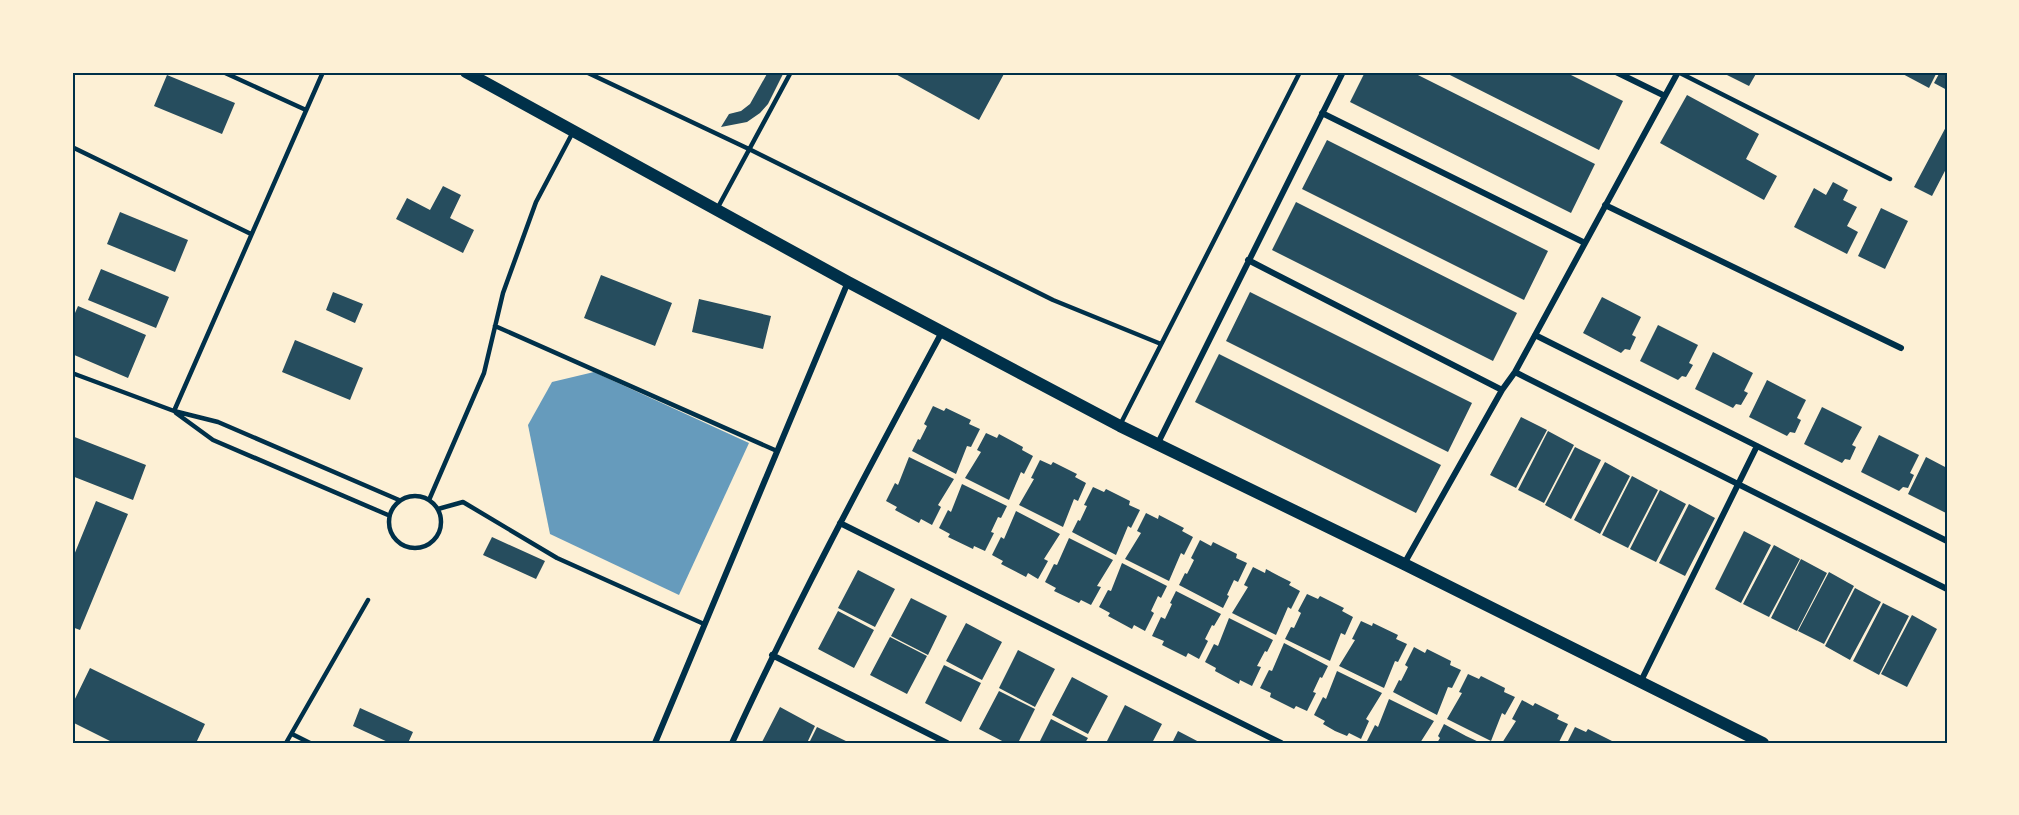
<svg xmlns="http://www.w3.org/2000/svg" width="2019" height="815" font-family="Karla,sans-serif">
  <rect width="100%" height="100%" fill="#fdf0d5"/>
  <path fill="#669bbc" d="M594,372L749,443L679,595L550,534L528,425L552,382Z"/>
  <path fill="#264d5e" d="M768,72H784L768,104L760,113L747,122L721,127L729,114L741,111L750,104Z
    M892,72H1005L979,120Z
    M1365,72H1412L1595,164L1571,213L1350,102Z
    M1444,72H1565L1623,101L1599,150Z
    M1721,72H1757L1749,86Z
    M1899,72H1937L1929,88Z
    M1940,72H1947V90L1934,83Z
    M167,75L235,103L222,134L154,106Z
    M1687,95L1759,134L1746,159L1777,176L1764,200L1660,143Z
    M1947,125V167L1932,196L1914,187Z
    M1327,140L1548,251L1524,300L1302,189Z
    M1833,182L1848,190L1843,200L1857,207L1847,226L1858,232L1847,254L1794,227L1814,188L1826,195Z
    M443,186L461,195L450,218L474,230L463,253L396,219L407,198L430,210Z
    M1296,202L1517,313L1493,361L1272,250Z
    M1881,208L1908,221L1885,269L1858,256Z
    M120,212L188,240L175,272L107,244Z
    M101,269L169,297L156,328L88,300Z
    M601,275L672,303L655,346L584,318Z
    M333,292L363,304L355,323L326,310Z
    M1250,292L1472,403L1448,452L1226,341Z
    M1602,297L1641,317L1632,335L1636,337L1630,350L1625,349L1621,353L1583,333Z
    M699,299L771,316L763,349L692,332Z
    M78,306L146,335L128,378L72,354V320Z
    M1658,325L1698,345L1689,363L1693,365L1686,377L1682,376L1678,380L1640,361Z
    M295,340L363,368L350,400L282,372Z
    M1713,352L1753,373L1744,391L1748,393L1741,405L1736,404L1733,408L1695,389Z
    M1219,354L1441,465L1416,513L1195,402Z
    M1767,380L1806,400L1797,418L1801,420L1795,433L1790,432L1787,436L1749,417Z
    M933,406L944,411L946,408L971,420L969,424L980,429L971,447L967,446L956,474L912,451L918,439L920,440L927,426L924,424Z
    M1822,407L1862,427L1852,445L1856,447L1850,460L1845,459L1842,463L1804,444Z
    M1521,417L1547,430L1516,488L1490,475Z
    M1548,431L1574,445L1544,503L1518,490Z
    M986,433L997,438L999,434L1023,447L1022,450L1033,456L1024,474L1021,472L1009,500L965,478L981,452L977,450Z
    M1879,435L1919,455L1910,473L1914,475L1908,488L1903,487L1899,491L1861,472Z
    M72,436L146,465L133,500L72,476Z
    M1575,447L1601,460L1571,519L1545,505Z
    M909,457L954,479L938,505L941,507L932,525L921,519L919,523L895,510L897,507L886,501L895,483L898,485Z
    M1926,457L1947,468L1946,513L1908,494Z
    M1040,460L1051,465L1053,462L1077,474L1075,477L1086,483L1078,501L1074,499L1063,527L1019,505L1034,479L1031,478Z
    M1605,462L1630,476L1600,534L1574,520Z
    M1632,476L1658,490L1628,548L1602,535Z
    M962,484L1007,506L1001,518L998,517L991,532L994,533L985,551L974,546L973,549L948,537L950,534L939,528L948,510L951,512Z
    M1093,487L1104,492L1106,489L1130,501L1129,505L1140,510L1131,528L1128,526L1116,555L1072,532L1078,520L1080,521L1087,506L1084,505Z
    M1660,490L1686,504L1656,562L1630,549Z
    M96,501L128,514L80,630L72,627V560Z
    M1689,504L1715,518L1685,576L1659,563Z
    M1016,511L1060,534L1044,559L1048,561L1038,579L1028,573L1026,577L1001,564L1003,561L992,555L1001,537L1004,539Z
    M1146,513L1158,519L1159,515L1184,528L1182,531L1193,537L1184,555L1181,553L1169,581L1125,559L1141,533L1137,531Z
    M1744,531L1771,545L1741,603L1715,589Z
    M492,537L545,561L536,579L483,555Z
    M1069,538L1113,560L1097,586L1101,587L1091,605L1081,600L1079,603L1054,591L1056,588L1045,582L1054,564L1057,565Z
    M1200,540L1211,546L1213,542L1237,554L1236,558L1247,563L1238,582L1234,580L1227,595L1229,596L1223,608L1179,585L1185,573L1187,574L1194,560L1191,558Z
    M1774,545L1800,559L1769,617L1743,604Z
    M1801,559L1827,573L1797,631L1771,618Z
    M1122,563L1167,586L1161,598L1158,596L1151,611L1154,613L1145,631L1134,625L1132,629L1108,616L1110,613L1099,607L1108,590L1111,591Z
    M1253,567L1265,573L1266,569L1279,576L1291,582L1289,585L1300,591L1291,609L1288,607L1276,635L1232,613L1248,587L1244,585Z
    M858,570L895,589L875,627L838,608Z
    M1829,572L1854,586L1824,644L1798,631Z
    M1855,588L1881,602L1850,660L1825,646Z
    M1176,591L1221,614L1214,626L1212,625L1205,639L1208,641L1199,659L1188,653L1186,657L1162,645L1164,641L1152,636L1161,617L1165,619L1172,604L1170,603Z
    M1307,594L1318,599L1320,596L1344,608L1342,611L1353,617L1345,635L1341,633L1330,661L1285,639L1291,627L1294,628L1301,613L1298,611Z
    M911,598L947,616L928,655L891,636Z
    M1883,603L1909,616L1879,675L1853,661Z
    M838,611L874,630L854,668L818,649Z
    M1912,615L1937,629L1907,687L1881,674Z
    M1229,618L1273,640L1267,652L1265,651L1257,666L1261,667L1252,686L1240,680L1239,684L1215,671L1216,668L1205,662L1214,644L1218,646Z
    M1361,621L1372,626L1373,623L1398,635L1396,639L1407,644L1398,662L1395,661L1384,688L1339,666L1355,640L1352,639Z
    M966,623L1002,642L982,680L946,661Z
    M890,637L927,656L907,694L870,675Z
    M1284,643L1328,666L1322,678L1320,677L1313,692L1316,693L1307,711L1296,706L1294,709L1270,697L1271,693L1260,688L1269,670L1272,671Z
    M1414,647L1425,653L1427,649L1451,661L1450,665L1461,670L1452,688L1448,687L1437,715L1393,692L1399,680L1401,681L1408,667L1405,665Z
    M1018,650L1055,669L1035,707L999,688Z
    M944,665L981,683L961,722L925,703Z
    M90,668L205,724L196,743H114L72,722V705Z
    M1337,671L1382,693L1366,719L1369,721L1361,739L1349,733L1347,736L1335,731L1323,724L1325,721L1314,715L1323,697L1326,699Z
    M1468,674L1479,679L1481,676L1505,688L1504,692L1515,697L1505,715L1502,713L1491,741L1447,719L1462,693L1459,692Z
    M1072,677L1108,696L1088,734L1052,715Z
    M999,691L1035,709L1018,743H1006L979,729Z
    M1389,699L1434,721L1420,743H1366L1375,725L1378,727Z
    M1522,700L1533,706L1535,703L1559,715L1557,719L1568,724L1559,742L1556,741L1555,743H1502L1516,721L1512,719Z
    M1125,705L1162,724L1152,743H1106Z
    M780,707L815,726L807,743L762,742Z
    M360,708L413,732L408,743H390L353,726Z
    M1051,719L1088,738L1085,743H1039Z
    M1444,724L1466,736L1481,743H1437L1440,738L1438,736Z
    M817,727L850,743H809Z
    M1575,727L1586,732L1588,729L1612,741V743H1567Z
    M1178,731L1201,743H1172Z"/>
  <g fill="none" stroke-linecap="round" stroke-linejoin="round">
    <path stroke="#003049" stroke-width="4.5" d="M223,72L306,110
      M586,72L751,150L1053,300L1161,344
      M1678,72L1890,179
      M72,147L251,234
      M717,209L791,72
      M495,326L777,451
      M72,373L174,411L218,422L399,500
      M174,411L323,72
      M176,413L213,440L388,515
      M1120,425L1300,72
      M389 522a26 26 0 1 1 52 0a26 26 0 1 1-52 0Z
      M429,500L484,373L503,293L536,202L573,132
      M438,509L463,502L557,558L704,624
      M292,734L310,743
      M286,743L368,600"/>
    <path stroke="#003049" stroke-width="6" d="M1616,72L1665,96
      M1322,113L1585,243
      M1605,205L1901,348
      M1248,260L1502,390
      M1535,335L1947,541
      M1515,372L1947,589
      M1157,445L1343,72
      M840,523L1281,743
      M1404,564L1502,390L1515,372L1678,72
      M772,655L947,743
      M1641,681L1757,446
      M655,743L848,282
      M732,743C796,603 869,468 942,332"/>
    <path stroke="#003049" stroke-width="12" d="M466,72L848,282L1120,426L1404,564L1763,743"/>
  </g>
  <rect width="2019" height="815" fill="none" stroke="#fdf0d5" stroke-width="147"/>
  <rect x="74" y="74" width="1872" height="668" fill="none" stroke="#003049" stroke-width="2"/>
</svg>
